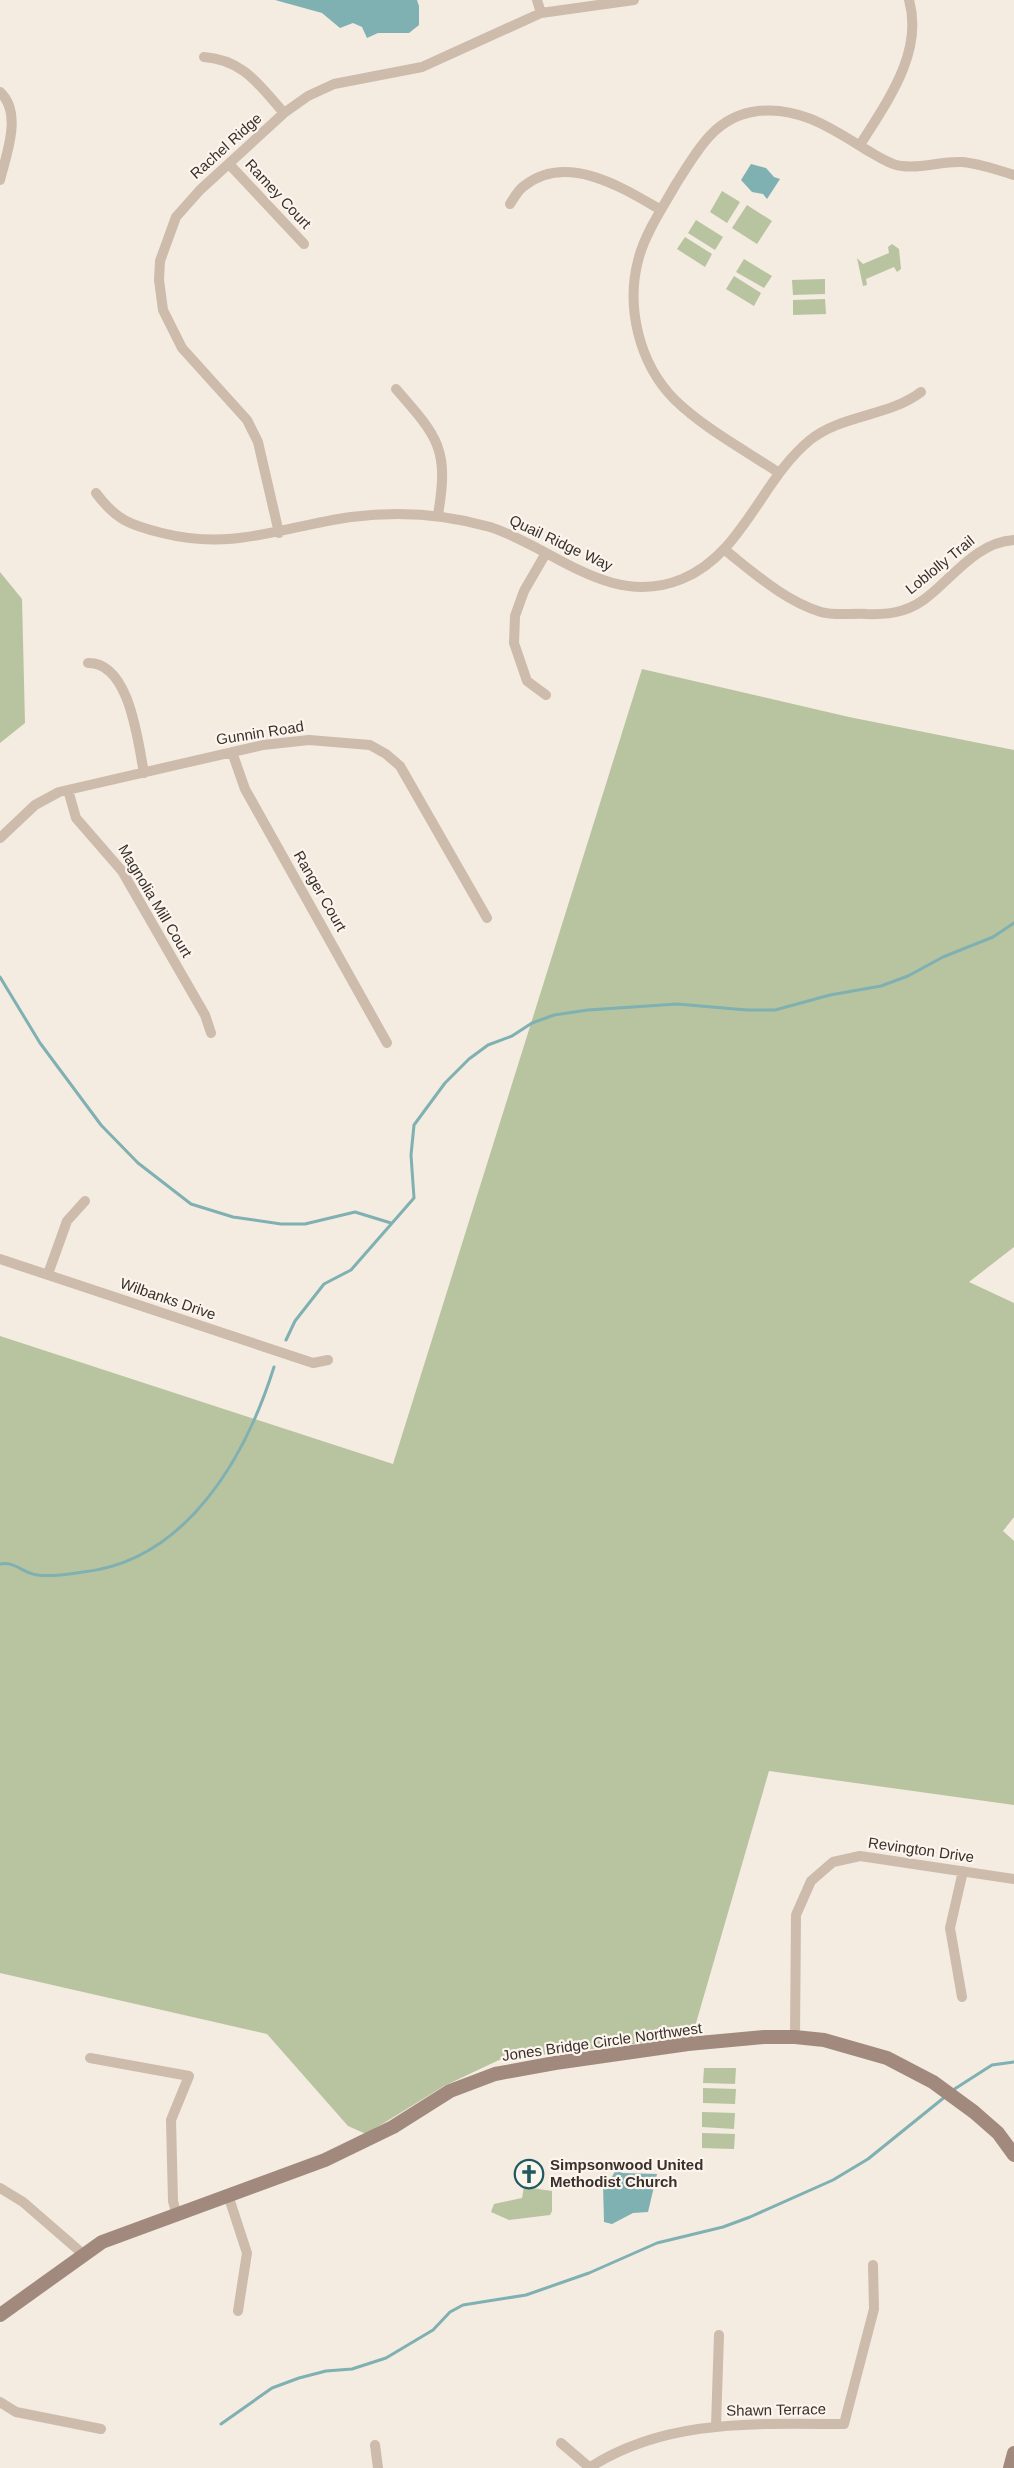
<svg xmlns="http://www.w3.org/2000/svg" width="1014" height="2468" font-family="Arial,sans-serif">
  <rect width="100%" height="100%" fill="#f4ebe1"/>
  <path fill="#b8c4a0" d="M722,191L740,202L727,223L710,212Z
    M747,205L772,221L757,244L732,228Z
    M696,220L723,237L715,250L688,233Z
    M685,237L712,254L705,267L677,249Z
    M892,244L899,249L901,269L897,272L894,267L866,279L867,285L863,286L857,258L863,264L889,253L888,247Z
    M744,259L772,276L764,288L736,272Z
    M734,276L761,293L754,306L726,289Z
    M825,279V294L793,295L792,280Z
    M825,299L826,314L793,315V300Z
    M0,572L22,599L25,723L0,743Z
    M642,669L849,717L1014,750V1247L969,1282L1014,1303V1517L1003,1531L1014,1541V1805L769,1771L692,2037L499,2060L444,2086L366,2134L348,2126L267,2034L0,1973V1336L393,1464Z
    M704,2068H736L735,2084L703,2083Z
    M703,2088L736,2089L735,2104L703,2103Z
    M702,2112L735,2113L734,2129L702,2127Z
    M702,2133L735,2134L734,2149L702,2148Z
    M524,2187L552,2191V2211L550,2215L509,2220L491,2212L494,2204L522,2198Z"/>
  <path fill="#7fb0b2" d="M275,0H417L419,6V25L409,33H378L367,38L362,27L353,23L340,28L322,13Z
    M751,164L766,168L774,177L780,179L767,199L763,194L752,192L741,180Z
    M616,2170L623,2173L657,2174L648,2212L633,2213L612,2224L604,2222L603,2183H608Z"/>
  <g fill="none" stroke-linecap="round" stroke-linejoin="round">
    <path stroke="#7fb0b2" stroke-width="3" d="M0,977L40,1043L101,1125L138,1163L191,1204L233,1217L281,1224H305L355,1212L391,1223
      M286,1340L295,1321L324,1284L351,1270L414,1198L411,1155L414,1125L445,1083L469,1059L488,1045L512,1036L532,1023L554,1015L588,1010L677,1004L747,1010H775L830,995L881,986L908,976L943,957L993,937L1014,923
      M0,1564C16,1561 23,1574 38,1575C52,1577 69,1574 83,1572C187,1561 246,1456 274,1367
      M953,2090L992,2065L1014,2062
      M221,2424L272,2388L299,2378L326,2371L352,2369L386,2358L433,2330L450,2312L463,2305L526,2295L589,2273L657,2243L723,2227L750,2217L833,2180L868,2159L946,2096"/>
    <path stroke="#cdbbac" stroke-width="10" d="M537,0L541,13
      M204,57C244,60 259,85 284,113
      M0,92C23,113 6,155 0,180
      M860,145C886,103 924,53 909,0
      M229,164L304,244
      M510,204C514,198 518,190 524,186C567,152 623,188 661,210
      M396,389C439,438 449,449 438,515
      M779,473C745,450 705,429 675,400C639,364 625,306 639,257C646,232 663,207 676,184C696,153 713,119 752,112C795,104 830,127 865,149C876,155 890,165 902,166C921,169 942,161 961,162C979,163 997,170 1014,175
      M96,493C116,520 130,525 162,533C234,551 281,527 351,517C397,511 445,514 490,527C553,547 610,609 682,579C743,554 761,480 810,440C843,414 888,417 921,392
      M279,533L258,442L247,420L182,348L163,310L159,280L160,261L176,217L200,190L284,113L308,96L334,84L422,67L541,13L634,0
      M725,550C754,573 785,601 821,612C835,616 853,613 867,614C892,615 912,611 931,594C956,573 979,542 1014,540
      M88,663C130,662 138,743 144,773
      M546,695L527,681L514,643L515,616L524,591L546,553
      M232,752L245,789L387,1043
      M68,790L76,818L122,871L205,1015L211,1033
      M0,838L35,805L59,792L263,745L309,740L370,745L386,754L400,766L487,918
      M0,1259L313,1363L328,1360
      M48,1274L67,1221L85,1201
      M962,1997L950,1928L963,1871
      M795,2037L796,1915L811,1881L833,1862L860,1856L1014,1879
      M90,2058L189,2076L171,2120L173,2201L177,2216
      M0,2188L23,2202L83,2254
      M229,2198L247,2253L238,2311
      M0,2402L16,2412L101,2429
      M716,2426L719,2335
      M561,2443L589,2467
      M375,2445L378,2468
      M589,2468C666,2418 756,2424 844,2424L874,2309L873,2265"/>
    <path stroke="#a18a7d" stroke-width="14" d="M0,2315L102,2242L325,2160L393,2127L450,2091L495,2074L555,2063L688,2044L764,2037H795L824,2040L887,2058L933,2082L974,2112L998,2133L1014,2155
      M1010,2468L1014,2453"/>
  </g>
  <defs>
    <g id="church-ring" transform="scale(1.5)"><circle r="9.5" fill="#fbf5ee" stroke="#1f5a5e" stroke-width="1.5"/><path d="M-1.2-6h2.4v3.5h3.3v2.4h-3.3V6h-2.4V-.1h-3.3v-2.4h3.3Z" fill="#1f5a5e"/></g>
  </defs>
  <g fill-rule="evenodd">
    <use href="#church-ring" x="529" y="2174"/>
  </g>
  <g text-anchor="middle" stroke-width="4.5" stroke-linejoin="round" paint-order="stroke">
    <g font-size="15" fill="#3b302b" stroke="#fbf5ee">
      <text transform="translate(226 146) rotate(-42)" y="5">Rachel Ridge</text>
      <text transform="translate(278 194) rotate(47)" y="5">Ramey Court</text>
      <text transform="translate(561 543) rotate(25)" y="5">Quail Ridge Way</text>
      <text transform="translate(940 565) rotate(-39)" y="5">Loblolly Trail</text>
      <text transform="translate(260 733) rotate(-9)" y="5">Gunnin Road</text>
      <text transform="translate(320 891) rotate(60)" y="5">Ranger Court</text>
      <text transform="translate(155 901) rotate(59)" y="5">Magnolia Mill Court</text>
      <text transform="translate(168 1299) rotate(19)" y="5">Wilbanks Drive</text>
      <text transform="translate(921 1850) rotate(8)" y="5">Revington Drive</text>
      <text transform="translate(602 2042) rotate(-8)" y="5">Jones Bridge Circle Northwest</text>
      <text transform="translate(776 2410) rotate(-1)" y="5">Shawn Terrace</text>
    </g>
    <g font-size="15" font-weight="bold" fill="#3b302b" stroke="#fbf5ee" text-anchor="start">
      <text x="550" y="2170">Simpsonwood United<tspan x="550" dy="17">Methodist Church</tspan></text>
    </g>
  </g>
</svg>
